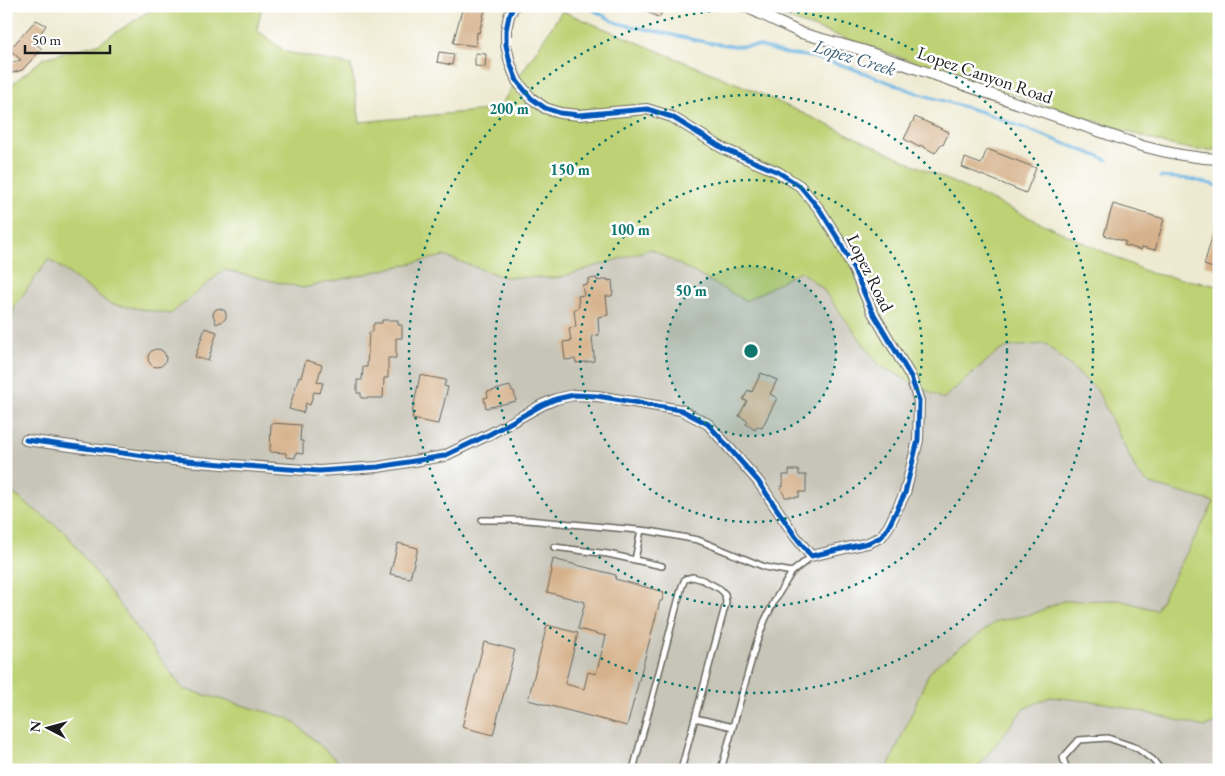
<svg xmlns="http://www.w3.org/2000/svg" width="1225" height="776" font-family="'EB Garamond',serif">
  <rect width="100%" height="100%" fill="#fff"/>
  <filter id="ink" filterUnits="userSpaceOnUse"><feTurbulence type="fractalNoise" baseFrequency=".02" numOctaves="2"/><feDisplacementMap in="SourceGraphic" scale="10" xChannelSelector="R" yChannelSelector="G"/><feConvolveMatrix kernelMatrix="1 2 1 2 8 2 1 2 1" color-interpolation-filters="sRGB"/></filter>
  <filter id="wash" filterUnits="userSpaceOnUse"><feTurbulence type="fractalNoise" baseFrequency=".0096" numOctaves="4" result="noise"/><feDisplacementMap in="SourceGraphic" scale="20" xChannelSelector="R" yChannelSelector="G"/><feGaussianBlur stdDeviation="1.12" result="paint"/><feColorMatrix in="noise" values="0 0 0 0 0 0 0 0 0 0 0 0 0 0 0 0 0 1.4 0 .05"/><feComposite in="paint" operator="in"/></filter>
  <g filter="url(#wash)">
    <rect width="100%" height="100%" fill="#eeead1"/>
    <path fill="#c7c5b8" d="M651,249L746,301L800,271L822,288L879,365L943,399L997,352L1008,347L1046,344L1097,390L1138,474L1150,484L1214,501L1156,610L1119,600L1063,601L1033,614L996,621L936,665L928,675L887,770H348L289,718L183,689L66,533L6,488V337L15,306L49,259L110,304L171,314L223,270L303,288L444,256L503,277L558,278Z
      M1050,696L1106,703L1205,727L1219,722V770H976L1023,709Z"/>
    <path fill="#bed174" stroke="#6d7648" d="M157,6H262L257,30L286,52L351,65L360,122L498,109L562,11L750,89L1150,273L1219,286V722L1205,727L1106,703L1050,697L1023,709L976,770H887L928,675L936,665L997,621L1033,614L1063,601L1119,600L1156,610L1214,502L1150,484L1138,474L1097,390L1046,344L1008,347L997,352L943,399L879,365L822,288L800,271L746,301L651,249L558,278L503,277L444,256L303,288L224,270L171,314L110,304L49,259L15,306L6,337V89L44,58L98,44Z
      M761,6H1219V150H1195L1166,144L934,69L786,18Z
      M6,488L66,533L183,689L289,718L348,770H6Z"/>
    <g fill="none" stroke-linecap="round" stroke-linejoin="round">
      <path stroke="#68b4e2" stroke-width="3" d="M589,6L595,11L617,23L705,42L733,46H760L786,54L812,57L848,67L920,94L982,112L1108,160
        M1160,177L1191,179L1219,186"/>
    </g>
    <g id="blocks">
      <path fill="#d6b28c" d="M463,6H486L479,33L477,32L476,46L453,43Z
        M638,6H665L659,18Z
        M36,20L46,25L35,43L42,49L22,70L9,74L6,64L21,60L10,50L11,48Z
        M439,52L454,54L452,65L437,62Z
        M475,53L486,54L485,67L475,66Z
        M915,117L949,132L943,145L941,144L935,153L920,145L919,147L904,139Z
        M987,149L1036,168L1026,193L962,167L965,158L981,164Z
        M1113,204L1164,219L1155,250L1142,247L1141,250L1124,245L1126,242L1104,235Z
        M1216,224H1219V270L1204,265Z
        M597,278V281L608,279V281L612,280L613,291L612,296H606L608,315L598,317L599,335L592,336L594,356V361L576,363L575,359L565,360L563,342L571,341L569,328L576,327L574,310L579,307L578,296L584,295L582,285L588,284V279Z
        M219,308L225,311L226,314V318L223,321L216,324L213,314L215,310Z
        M382,320H398V325H402V338H396V358H388V378H384L383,398H361V393H357V380H362L363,367H367L369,332H373V325H374V323H382Z
        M205,328L217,332L208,361L195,357Z
        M148 358a9 9 0 1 1 18 0a9 9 0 1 1-18 0Z
        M306,360L322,365L317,382L323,383L320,393L314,392L310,405L306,403L303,413L289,409L299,376L301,377Z
        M761,373L777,380L770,394L777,398L762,428L757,426L755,430L746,424L748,421L739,416L747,401L743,400L748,390L752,392Z
        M420,375L446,380L444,386L448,387L440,419H439L438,424L412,419L413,414H412Z
        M510,386L512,391H514L516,401L486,408L484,398L488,397L487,392Z
        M271,423L301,425L300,441H303V454L296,453L295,458L286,457V453L270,452Z
        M789,470H799V475H806V492H799V497H785L780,486L783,487V475H789Z
        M398,543L418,548L410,578L390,574Z
        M553,559L616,575L615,579L664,592L662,601H660L627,726L528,700L547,625L578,633L565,684L584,689L588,672L596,674L606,636L578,629L585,602L547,592L552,570L551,569Z
        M484,642L515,650L493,735L462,727Z"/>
    </g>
  </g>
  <g filter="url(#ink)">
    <use href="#blocks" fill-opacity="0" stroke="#66645b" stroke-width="1"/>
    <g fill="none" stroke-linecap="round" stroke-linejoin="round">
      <g stroke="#66645b" stroke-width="8">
        <path id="service" d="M482,520H527L649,531L698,540L765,567L792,572
          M554,547L608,554L662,566
          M635,560L641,530
          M695,718L733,727
          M633,770L682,586L685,579L693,577L703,580L720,589L725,594L726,603L681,770
          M721,770L756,644L765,620L776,598L792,572L811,557
          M1067,770L1063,758L1079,740L1108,738L1137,748L1153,760L1161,770"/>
      </g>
      <g stroke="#66645b" stroke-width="12">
        <path id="minor" d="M744,6L801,33L862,50L1142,146C1167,153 1193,158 1219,159
          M26,440L174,460L246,466L319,471L378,467L444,456L490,434L542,405L556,399L574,395L597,396L681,410L708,424L758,481L795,536L811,556L868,543L881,537L889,526L905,493L918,440L919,401L911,377L872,311L855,272L840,242L820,210L800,186L778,172L724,149L672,117L647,109L579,115L560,113L545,108L531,98L517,81L510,63L506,45V30L509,16L514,6"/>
      </g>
      <use href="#service" stroke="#fff" stroke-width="5"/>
      <use href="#minor" stroke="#fff" stroke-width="10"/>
      <g stroke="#fff" stroke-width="8">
        <path id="cycleway" d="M26,440L174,460L246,466L319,471L378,467L444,456L490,434L542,405L556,399L574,395L597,396L681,410L708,424L758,481L795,536L811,556L868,543L881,537L889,526L905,493L918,440L919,401L911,377L872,311L855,272L840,242L820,210L800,186L778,172L724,149L672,117L647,109L579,115L560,113L545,108L531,98L517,81L510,63L506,45V30L509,16L514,6"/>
      </g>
      <use href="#cycleway" stroke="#0057b8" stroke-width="5"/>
    </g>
  </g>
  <circle cx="751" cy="351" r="85" fill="#0f766e" fill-opacity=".12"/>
  <g fill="none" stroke="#0f766e" stroke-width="2.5" stroke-dasharray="2.5 5">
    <circle cx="751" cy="351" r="85"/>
    <circle cx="751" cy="351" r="171"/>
    <circle cx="751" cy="351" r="256"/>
    <circle cx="751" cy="351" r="342"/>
  </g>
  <g text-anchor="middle" stroke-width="5" stroke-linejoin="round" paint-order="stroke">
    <g font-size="18" fill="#1c1c1c" stroke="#fff">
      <text transform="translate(985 75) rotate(19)" y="6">Lopez Canyon Road</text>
      <text transform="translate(870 273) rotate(64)" y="6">Lopez Road</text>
    </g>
    <g font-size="19" font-style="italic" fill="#3e6075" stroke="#fff">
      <text transform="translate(855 57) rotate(17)" y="7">Lopez Creek</text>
    </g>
  </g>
  <circle cx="751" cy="351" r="8" fill="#0f766e" stroke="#fff" stroke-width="2.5"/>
  <g font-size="15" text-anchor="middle" font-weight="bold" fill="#0f766e" stroke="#fff" stroke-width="5" stroke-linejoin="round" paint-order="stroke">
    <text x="509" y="114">200 m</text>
    <text x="570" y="175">150 m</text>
    <text x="630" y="235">100 m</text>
    <text x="691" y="296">50 m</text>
  </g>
  <rect width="1225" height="776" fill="none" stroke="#fff" stroke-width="25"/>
  <g transform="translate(48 728) rotate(276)" stroke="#ffffff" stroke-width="4" paint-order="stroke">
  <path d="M0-4L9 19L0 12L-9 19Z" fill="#1c1c1c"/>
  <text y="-8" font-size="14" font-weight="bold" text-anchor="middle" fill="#1c1c1c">N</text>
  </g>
  <path d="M25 45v8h85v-8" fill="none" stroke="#1c1c1c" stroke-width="2.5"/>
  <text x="32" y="45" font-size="15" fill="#1c1c1c" stroke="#ffffff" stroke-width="4" paint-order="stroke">50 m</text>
</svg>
